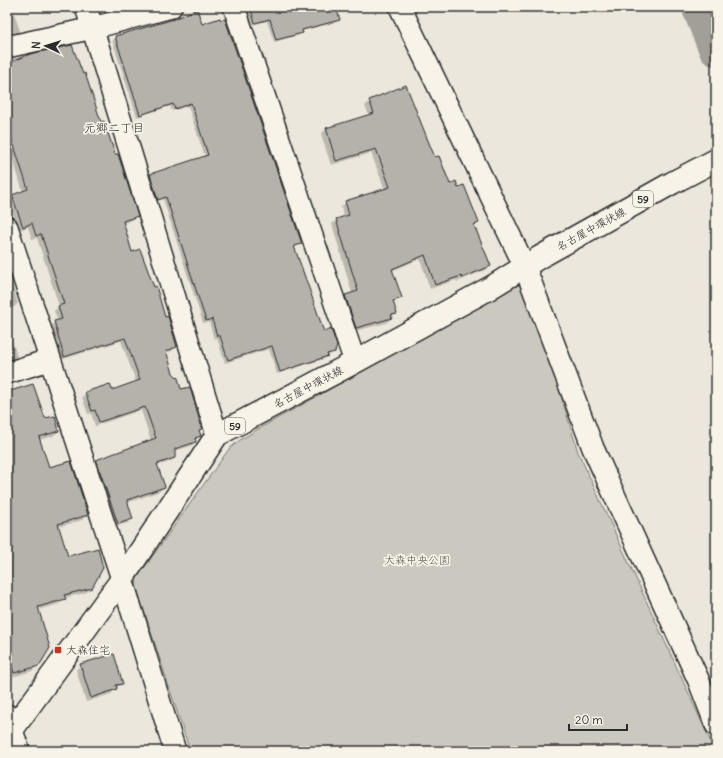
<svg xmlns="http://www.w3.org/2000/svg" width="723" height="758" font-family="Delius,'Klee One',sans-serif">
  <rect width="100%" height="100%" fill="#ebe7dd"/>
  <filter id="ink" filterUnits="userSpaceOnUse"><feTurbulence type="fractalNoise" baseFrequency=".025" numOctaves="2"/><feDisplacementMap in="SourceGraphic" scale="8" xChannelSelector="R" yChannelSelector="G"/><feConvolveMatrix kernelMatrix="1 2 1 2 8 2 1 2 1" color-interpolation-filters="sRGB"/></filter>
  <g filter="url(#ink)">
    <path fill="#cbc8bf" stroke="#7b7a75" d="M520,284L529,289L578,452L715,751H190L136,586L137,578L229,449L240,440L260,428Z"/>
    <path fill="#0003" d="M7,7H12L20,31L16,35L7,38Z
      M246,7H335L339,20L336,22L301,31L299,35L274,42L267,21L252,25Z
      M174,20L201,26L301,244L294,248L323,333L334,351L324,359L277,374L269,349L225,363L217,338L214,339L209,322L203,323L163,199L155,202L147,178L150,175L205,157L188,106L172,111L170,106L137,117L112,40L115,37Z
      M72,46L136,216L132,220L122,224L132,253L165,318L176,346L172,351L165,353L172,374L201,428L199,431L200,435L191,446L174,451V458L169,462L157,466L164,487L160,491L127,503L132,518L128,523L114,527L92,465L96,461L151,441L141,410L95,426L91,413L88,414L82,397L86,393L111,391L136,382L121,341L60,360L50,326L58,321L54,311L59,306L37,238L32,239L28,227L19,230L8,199L12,195L23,192L7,140V60Z
      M370,101L430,148L450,185L477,222L473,226L490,265L485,270L457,282L456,280L430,289L420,259L392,271L400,298L392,304L395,314L386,323L351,332L340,300L352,293L332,224L337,220L344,217L341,207L346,202L385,190L371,153L331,165L321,134L326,129L369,115L365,106Z
      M7,269L18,303L14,307L7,309Z
      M7,321L17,357L14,360L7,362Z
      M7,393L58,431L53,436L39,440L48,468L87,514L82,520L58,527L67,557L91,588L85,593L64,598L59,604L38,610V665L32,671L9,678L7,672Z
      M81,665L122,683L111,694L86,702L76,670Z"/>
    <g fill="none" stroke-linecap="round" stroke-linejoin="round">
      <path stroke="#a29f98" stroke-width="35" d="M699,7L716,49"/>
    </g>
    <path fill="#b5b2ab" stroke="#2b2b2b" d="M250,7H336L340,20L302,30L303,33L276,40L270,19L255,23Z
      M197,9L202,24L220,18L221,20L225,19L302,244L294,246L311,294L324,332L331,329L337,346L335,352L327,354L328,356L280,372L272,346L228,360L220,336H217L212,319L206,321L166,197L158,200L150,174L208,155L191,103L175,109L173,104L140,115L115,36L174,19Z
      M72,45L83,74L85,73L101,122L104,121L115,154H118L138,216L123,221L132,252L140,249L154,287L156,286L165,317L168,316L177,347L166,351L173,373L178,378L181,389L190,387L202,429L199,430L201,436L195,438L196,442L175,449V458L157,464L165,487L127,500L133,519L118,524L96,460L156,438L145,407L99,422L95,410L92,411L85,392L110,384L112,390L140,380L125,338L64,357L54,321L62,319L58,306L64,304L41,234L36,236L32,223L23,227L12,195L28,189L7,124V64L30,54Z
      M406,85L431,148L435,157L439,156L450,184L456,181L458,187L464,185L479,223L474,225L491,266L462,278L461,276L435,285L425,255L392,269L402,298L393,301L397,314L391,315L392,318L356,328L345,295L358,291L336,219L349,215L345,201L390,187L376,149L336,161L326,128L374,113L369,100Z
      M33,384L45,418L55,416L59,431L39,437L49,467L71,461L88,515L58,524L68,556L98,548L103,568L92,588L64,595L66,599L38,607L50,648L39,666L14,673L7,651V392Z
      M114,654L123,684L116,685L117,689L91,698L80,664Z"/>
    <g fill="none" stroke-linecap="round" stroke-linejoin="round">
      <g stroke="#2b2b2b" stroke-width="24">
        <path id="minor" d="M86,7L217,435
          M234,7L355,362
          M400,7L525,267L593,448L698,679L716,725
          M7,47L93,28L171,7
          M7,227L122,579L175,751
          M7,373L49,360
          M7,715L19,751"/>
      </g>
      <g stroke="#2b2b2b" stroke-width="25">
        <path id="primary" d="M7,732L12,730L122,579L217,435L355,362L490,288L540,257L672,183L716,160"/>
      </g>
      <use href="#minor" stroke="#f7f3e8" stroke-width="21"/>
      <use href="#primary" stroke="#f7f3e8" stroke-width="22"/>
    </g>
  </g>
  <rect fill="#c8321e" stroke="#f7f3e8" stroke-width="1.5" x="54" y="646" width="8" height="8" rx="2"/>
  <g text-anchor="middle" stroke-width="3.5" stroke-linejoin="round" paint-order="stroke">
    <g fill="#f7f3e8" stroke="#686764" stroke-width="1">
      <rect x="633" y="191" width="20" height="16" rx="3"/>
      <rect x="225" y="418" width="20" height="16" rx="3"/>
    </g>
    <g font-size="10" font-weight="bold" fill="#2b2b2b">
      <text x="643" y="203">59</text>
      <text x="235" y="430">59</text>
    </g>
    <g font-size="11" fill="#2b2b2b" stroke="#f7f3e8">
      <text transform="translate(591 229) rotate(-29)" y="4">名古屋中環状線</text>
      <text transform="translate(308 387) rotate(-28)" y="4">名古屋中環状線</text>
    </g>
    <g font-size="11" fill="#535250" stroke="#f7f3e8">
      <text x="417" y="564">大森中央公園</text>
    </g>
    <g font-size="11" fill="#2b2b2b" stroke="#f7f3e8" text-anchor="start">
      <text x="66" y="654">大森住宅</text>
    </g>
    <g font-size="12" fill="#2b2b2b" stroke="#f7f3e8">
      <text x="114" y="132">元郷二丁目</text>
    </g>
  </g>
  <rect width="723" height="758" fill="none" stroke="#f7f3e8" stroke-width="24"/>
  <rect x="12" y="12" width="699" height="734" fill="none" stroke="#2b2b2b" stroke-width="1.5" filter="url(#ink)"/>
  <g transform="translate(46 46) rotate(274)" stroke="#f7f3e8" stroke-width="3" paint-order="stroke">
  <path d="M0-3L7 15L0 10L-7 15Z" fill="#2b2b2b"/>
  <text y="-6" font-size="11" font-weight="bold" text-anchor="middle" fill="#2b2b2b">N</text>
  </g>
  <path d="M569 724v6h58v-6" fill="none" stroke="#2b2b2b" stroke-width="2"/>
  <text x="575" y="724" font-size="12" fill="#2b2b2b" stroke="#f7f3e8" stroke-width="3" paint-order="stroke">20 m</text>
</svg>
